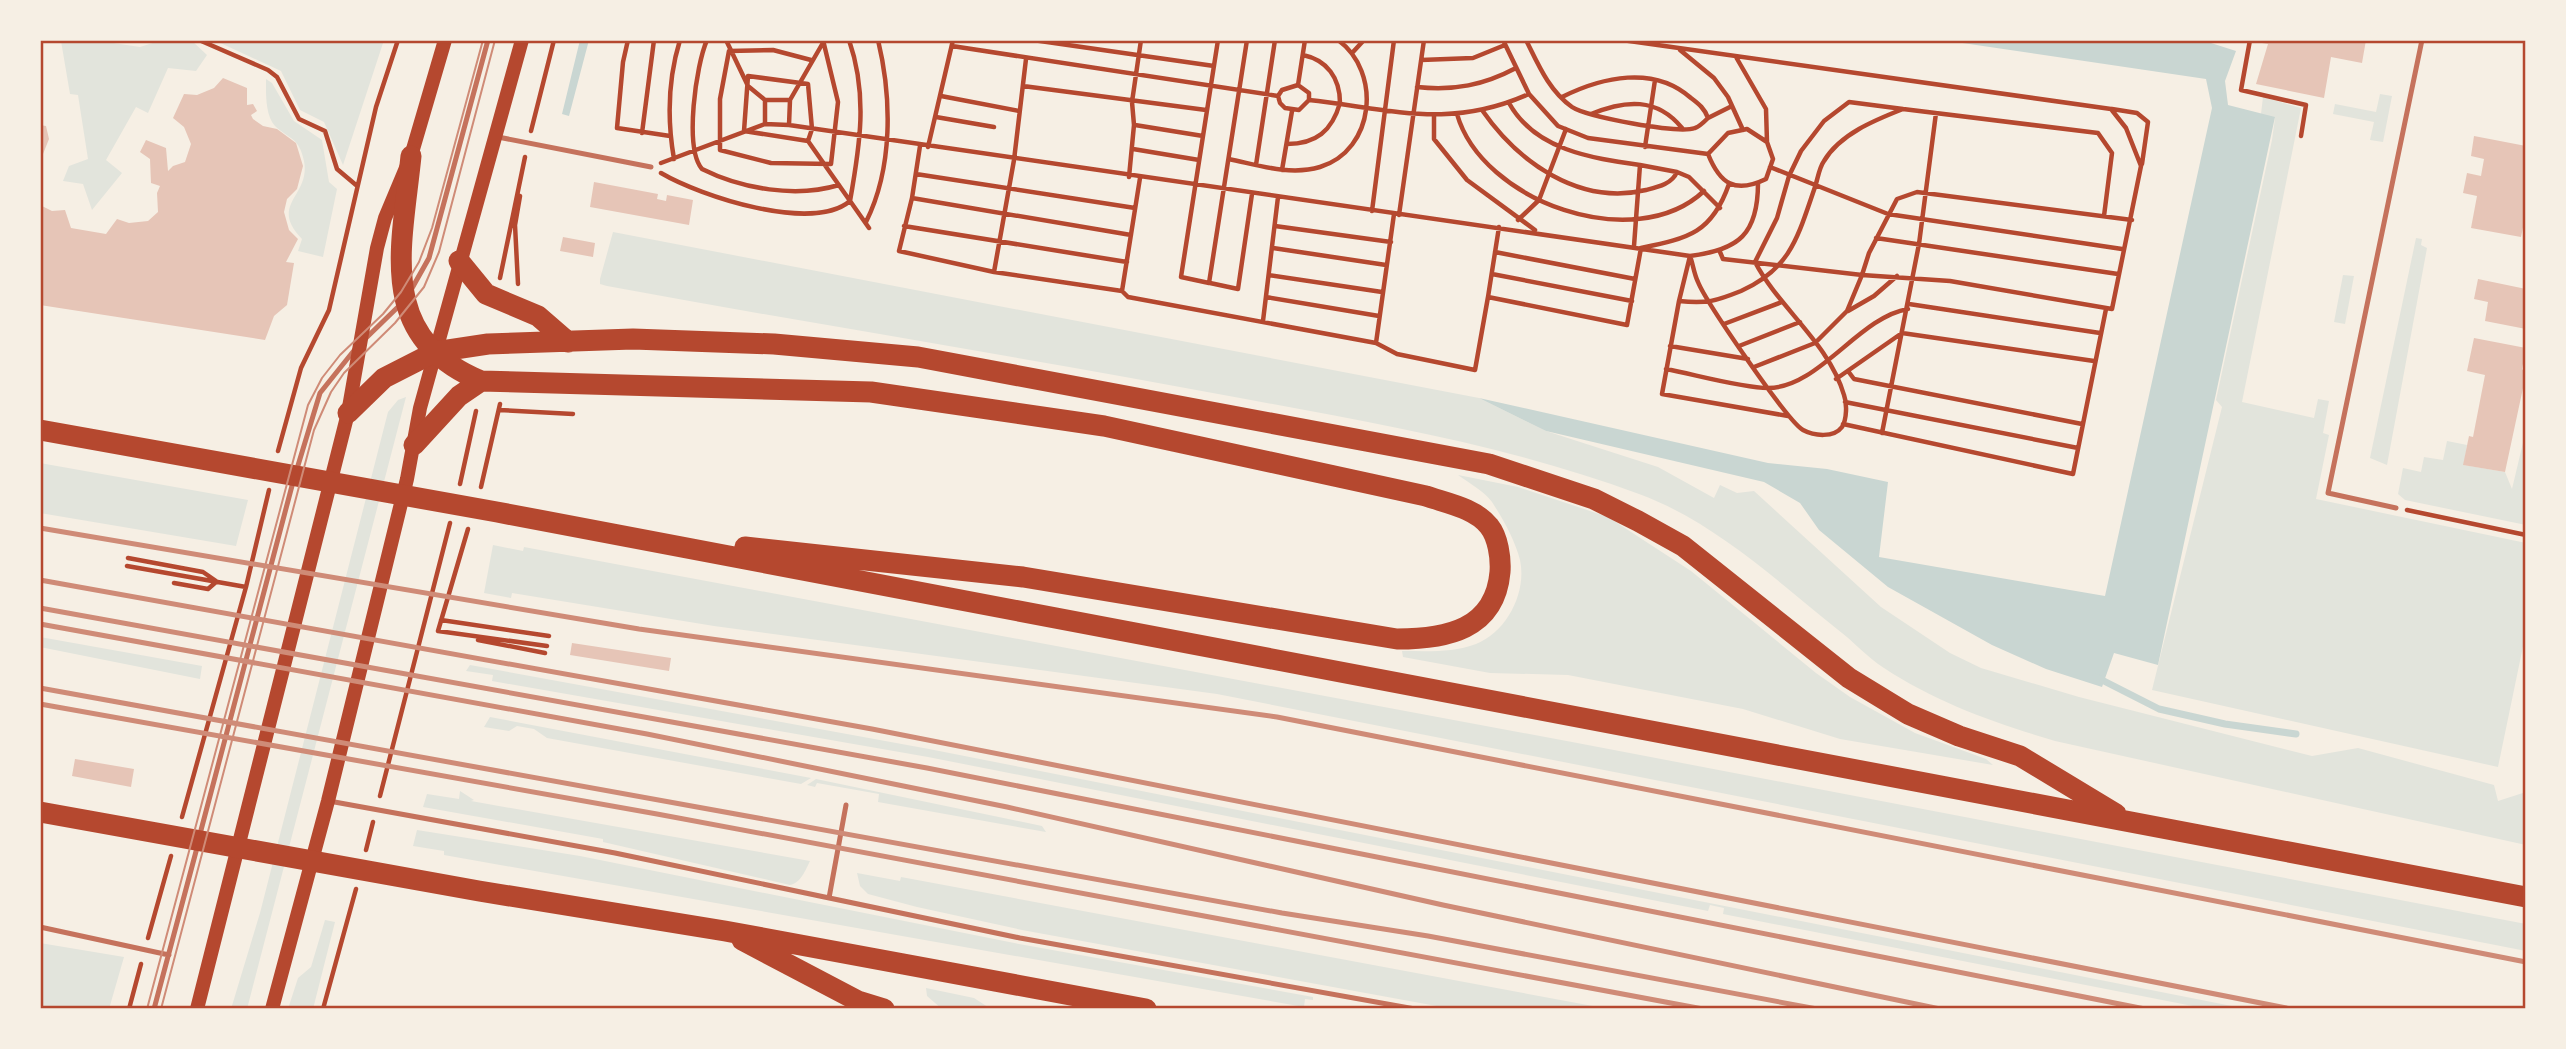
<svg xmlns="http://www.w3.org/2000/svg" width="2566" height="1049" font-family="Karla,sans-serif">
  <rect width="100%" height="100%" fill="#f6efe4"/>
  <path fill="#e2e4dc" d="M58,40H93L140,47L162,40H191L207,55L196,71L168,68L148,113L136,107L106,160L122,173L92,210L83,184L63,181L69,166L88,159L78,95L70,94L61,41Z
    M214,40H384L343,165L324,122L300,110L281,71Z
    M266,79L272,83L294,121L322,140L329,182L337,189L323,257L298,251L302,239C268,204 311,196 304,161C299,137 290,140 275,126C265,115 266,93 266,79Z
    M2380,94L2392,96L2383,142L2370,140L2374,122L2333,114L2335,104L2376,112Z
    M2263,97L2301,108L2242,402L2314,418L2318,399L2329,401L2323,433L2329,435L2316,499L2526,543V632L2498,767L2152,690L2222,407L2216,400L2272,140L2275,118L2261,114Z
    M613,232L1479,398L1546,431L1658,467L1714,498L1720,485L1737,493L1754,491L1881,607L1950,653L1981,668L2079,697L2312,756L2358,748L2494,785L2498,801L2526,792V845L2055,741C1995,723 1937,703 1884,668C1867,657 1853,641 1837,629C1776,580 1713,521 1639,494C1510,446 1375,423 1240,398C1029,358 817,325 607,286L600,284V279Z
    M2416,238L2422,239L2421,245L2427,248L2387,465L2370,458Z
    M2343,275L2354,276L2345,324L2334,322Z
    M406,397L247,1009H231L260,913L388,412L398,400Z
    M2526,430V525L2405,500L2398,494L2403,468L2421,472L2424,457L2443,460L2447,441L2467,445L2464,465L2505,472L2512,489Z
    M40,463L248,500L236,546L40,513Z
    M1458,475L1518,487L1608,517L1691,571L1816,673L1850,697L1915,733L1986,759L1993,765L1840,739L1743,709L1568,675L1490,673L1403,657L1402,651C1426,651 1453,653 1476,644C1507,632 1527,592 1520,560C1515,540 1503,519 1492,502C1484,491 1469,483 1458,475Z
    M493,545L523,551L524,547L1572,742L2526,924V951L1217,694L714,626L512,593L511,598L484,593Z
    M40,637L202,666L200,679L40,647Z
    M470,665L929,749L2247,1009H2208L1723,914L1724,908L1710,905L1708,911L928,757L492,681L493,675L466,671Z
    M490,717L811,778L801,784L547,738L534,729L517,726L509,731L484,727Z
    M816,779L1042,826L1046,832L878,802L879,794L817,783L815,787L807,785Z
    M460,791L474,800L471,801L810,861C806,869 801,883 790,885L603,842V839L423,807L427,794L459,799Z
    M417,830L580,856L1019,944L1313,997V1000L1305,999L1304,1007L444,855V851L413,846Z
    M857,873L900,881L901,877L1609,1009H1453L1022,930L917,907L868,894L860,886Z
    M325,920L335,922L313,1009H288L298,978L311,967Z
    M40,943L124,957L109,1009L40,1008Z
    M926,988L974,998L991,1009H942L927,996Z"/>
  <path fill="#c9d6d2" d="M580,40H589L569,116L562,114Z
    M1942,40L2211,43L2236,51L2225,81L2228,105L2275,117L2158,665L2114,653L2102,687L2046,669L1992,645L1888,587L1819,530L1800,503L1764,482L1546,431L1479,398L1768,463L1827,469L1888,482L1879,557L2105,596L2212,108L2206,79Z"/>
  <g fill="none" stroke-linecap="round" stroke-linejoin="round">
    <path stroke="#c9d6d2" stroke-width="7" d="M2096,677L2159,709L2225,724L2296,734"/>
  </g>
  <path fill="#e6c5b7" d="M2263,40H2366L2362,63L2331,57L2324,98L2256,84L2268,44L2262,43Z
    M223,78L247,88V105L253,104L257,111L251,115L253,119L263,126L277,129L296,143L303,166L297,189L287,199L284,212L289,230L298,239L286,262L294,263L287,305L274,316L265,340L40,305V205L52,211L65,210L71,228L106,234L117,219L129,223L148,221L158,212L157,193L160,186L151,183L150,159L140,152L146,140L166,148L168,171L173,166L185,162L191,144L184,127L173,118L184,94L197,95L214,88Z
    M40,125L46,126L49,139L41,159Z
    M2474,136L2526,146V213L2521,237L2471,228L2477,196L2463,193L2467,173L2481,176L2484,159L2471,156Z
    M594,182L658,194L657,199L666,201L667,195L693,200L689,225L590,207Z
    M563,237L595,243L593,257L560,251Z
    M2478,279L2526,289V329L2485,321L2488,302L2474,299Z
    M2474,338L2526,348L2522,369L2526,374L2505,472L2463,465L2469,436L2473,437L2485,375L2467,371Z
    M572,643L671,658L669,671L570,655Z
    M75,759L134,769L131,787L72,776Z"/>
  <g fill="none" stroke-linecap="round" stroke-linejoin="round">
    <path stroke="#b5482f" stroke-width="4.5" d="M199,40L268,70L277,77L299,119L325,131L337,169L356,185
      M628,40L623,62L617,128L670,136
      M707,40C696,65 684,148 702,169C742,189 796,198 839,185
      M726,40L748,86L765,100H790L789,125L765,124V100
      M1033,40L1214,66
      M1218,40L1181,277L1209,283L1247,40
      M1503,40L1529,94L1558,126L1588,138L1708,154
      M1526,40C1538,64 1549,91 1572,107C1587,117 1678,134 1695,128C1699,127 1705,121 1708,118C1705,109 1699,104 1691,98C1654,65 1602,77 1562,97
      M1622,40L2111,109L2126,128L2141,166L2112,309L1950,281L1862,275L1869,253L1897,199L1917,192L2132,220
      M2250,40L2241,90L2306,105L2301,136
      M952,46L1278,96L1282,90L1298,85L1309,93V100C1391,109 1449,130 1529,94
      M1680,50L1714,78L1728,97L1743,130
      M1353,52L1364,40
      M1736,57L1766,109L1767,142
      M811,60L773,50L729,51L720,99V150L771,163L831,164L838,102L823,40
      M1421,60L1473,58L1505,45
      M748,76L808,84L812,129L808,141L744,131Z
      M1298,85L1305,40
      M1023,86L1206,110
      M1417,87C1454,91 1484,85 1516,68
      M941,96L1019,111
      M1278,96L1280,103L1285,108L1299,110L1309,100
      M790,100L824,41
      M1509,103C1535,150 1591,158 1640,165L1634,246
      M1903,109L1849,102L1824,121L1801,151L1789,176L1777,218L1755,262C1779,308 1829,343 1844,395C1847,403 1847,419 1842,427C1834,438 1814,436 1803,430C1788,422 1706,302 1698,282C1694,274 1693,264 1690,256L1679,301C1707,304 1716,301 1741,291C1791,269 1798,236 1815,187C1818,178 1819,168 1824,161C1840,134 1875,120 1903,109L2098,133L2112,153L2104,216
      M2112,109L2137,113L2148,122L2142,164
      M1482,110C1518,162 1579,206 1646,190C1658,187 1672,184 1677,172L1640,165
      M1457,114C1482,202 1635,256 1704,191
      M1591,114C1625,100 1657,97 1682,128
      M1434,116V139L1467,180L1535,230
      M936,117L994,127
      M1708,118L1732,106
      M789,125L1690,256C1739,250 1758,234 1758,183
      M1135,125L1203,136
      M1747,129L1767,142L1773,159L1766,179C1735,194 1720,184 1708,154L1728,133Z
      M531,131L554,40
      M642,133L654,40
      M808,141L869,228
      M1287,144C1316,144 1332,131 1340,103C1340,78 1327,60 1303,55
      M920,146L912,198L899,251L994,272L1122,291L1128,297L1376,343L1394,214
      M928,147L953,40
      M1645,147L1655,80
      M1133,149L1199,160
      M674,159C667,119 668,79 680,40
      M1229,159C1258,165 1290,176 1320,167C1375,150 1382,72 1338,40
      M661,163L765,124
      M1256,165L1275,40
      M1770,167L1888,214L2122,249
      M1282,170L1292,111
      M1677,172L1689,177L1720,208
      M661,173C700,196 812,233 850,201C860,145 868,95 849,40
      M916,174L1135,208
      M1129,177L1134,125L1132,102L1141,40
      M912,198L1131,235
      M1372,211L1394,40
      M1399,215L1424,40
      M1518,220L1539,200L1566,129
      M866,222C893,168 892,98 878,40
      M904,226L1127,262
      M1275,226L1391,242
      M1499,227L1488,297L1627,325L1641,248C1689,238 1712,233 1729,184
      M1876,238L2118,274
      M1273,248L1386,265
      M1495,252L1635,279
      M1720,252L1723,259L1862,275L1847,311L1815,343L1754,367
      M994,272L1014,160L1026,59
      M1492,274L1632,301
      M1269,275L1382,292
      M500,278L525,157
      M1210,283L1238,289L1252,194
      M518,284L515,225L520,196
      M1122,291L1140,178
      M1266,297L1379,316
      M1679,301L1662,394L1788,416
      M1909,304L2100,333
      M1848,311L1874,296L1897,276
      M1263,321L1278,197
      M1724,324L1782,302
      M1376,343L1397,354L1475,370L1488,297
      M1670,346L1748,359
      M1739,346L1800,322
      M1666,369C1693,374 1742,388 1768,388C1819,388 1859,317 1908,309
      M1848,371L1854,379L2082,424
      M1836,379L1902,333L2094,361
      M1845,402L2078,448
      M499,410L573,414
      M1843,424L2073,474L2106,309
      M1882,433L1919,244L1936,113
      M278,451L301,368L329,310L376,107L398,40
      M460,484L476,411
      M481,487L500,404
      M2407,510L2526,535
      M468,529L438,631L547,646
      M128,558L203,572L216,581
      M127,566L246,587
      M174,583L208,589L216,582
      M441,620L549,636
      M478,640L545,653
      M380,796L450,523
      M182,817L246,587L269,490
      M366,850L373,822
      M148,938L171,856
      M129,1009L141,964
      M323,1009L356,889"/>
    <path stroke="#c5725c" stroke-width="5" d="M498,137L651,167
      M411,290L429,258L488,40
      M365,339L401,304
      M296,472L320,393L356,348
      M2396,508L2328,493L2422,40
      M329,801L615,853L1020,938L1415,1009
      M200,834L293,482
      M829,898L846,805
      M40,927L169,955
      M154,1009L198,844"/>
    <path stroke="#b5482f" stroke-width="14" d="M197,1009L348,413L377,248L385,218L411,156L445,40
      M272,1009L328,801L407,479L420,408L522,40"/>
    <path stroke="#b5482f" stroke-width="21" d="M411,156C402,247 375,337 481,381L871,392L1104,426L1426,496C1446,503 1475,508 1489,526C1498,537 1501,558 1500,572C1495,630 1446,639 1397,639L1023,577L745,547
      M459,261L486,294L538,316L568,342
      M348,413L384,378L435,352L488,344L633,339L774,344L918,357L1489,464L1594,499L1638,521L1683,546L1849,678L1908,714L1959,736L2020,756L2116,814
      M40,430L497,512L2526,897
      M414,445L459,396L481,381
      M40,812L479,891L725,931L1146,1009
      M742,940L858,1001L884,1009"/>
    <path stroke="#cf8b77" stroke-width="2" d="M147,1009L308,405L322,378L340,355L383,314L401,292L419,262L432,228L483,40
      M161,1009L314,430L331,392L344,373L395,323L424,287L439,252L495,40"/>
    <path stroke="#cf8b77" stroke-width="5" d="M40,528L639,629L1277,717L2526,962
      M40,580L872,729L2291,1009
      M40,608L927,768L2145,1009
      M40,624L647,734L1007,807L1443,905L1940,1009
      M40,688L1282,913L1428,936L1817,1009
      M40,704L657,814L1703,1009"/>
  </g>
  <rect width="2566" height="1049" fill="none" stroke="#f6efe4" stroke-width="84"/>
  <rect x="42" y="42" width="2482" height="965" fill="none" stroke="#b5482f" stroke-width="2.5"/>
</svg>
